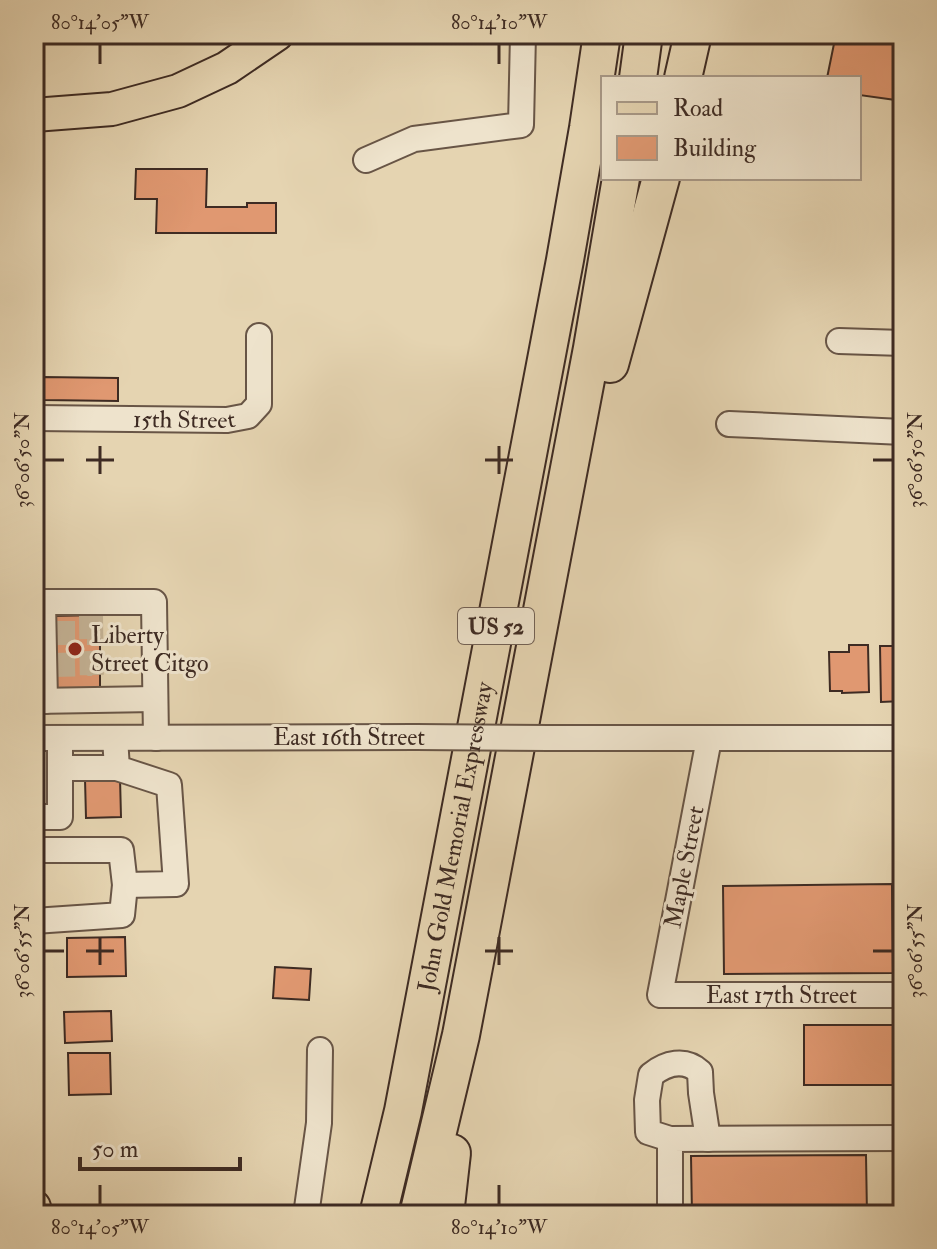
<svg xmlns="http://www.w3.org/2000/svg" width="937" height="1249" font-family="'IM FELL Double Pica',serif">
  <rect width="100%" height="100%" fill="#e5d4b1"/>
  <filter id="stains"><feTurbulence type="fractalNoise" baseFrequency=".0025" numOctaves="4"/><feColorMatrix values="0 0 0 0 .2 0 0 0 0 .09 0 0 0 0 .02 0 0 0 .5 -.17"/></filter>
  <radialGradient id="worn" r=".72"><stop offset=".6" stop-color="#630" stop-opacity="0"/><stop offset="1" stop-color="#630" stop-opacity=".3"/></radialGradient>
  <path fill="#e09871" stroke="#3e2b23" stroke-width="2" d="M836,34H903V101L859,95V78H827Z
    M136,169H207L206,207H247V203H276V233H156L157,199H135Z
    M43,377L118,378V401L43,400Z
    M100,615V690H51L50,616Z
    M849,645H868L869,692L842,693V691H830L829,652H849Z
    M880,646H903V701L881,702Z
    M120,778L121,817L86,818L85,779Z
    M892,884L893,973L724,974L723,886Z
    M125,937L126,976L67,977V938Z
    M275,967L311,969L309,1000L273,998Z
    M111,1011L112,1041L65,1043L64,1012Z
    M804,1025H903V1085H804Z
    M68,1053H110L111,1094L69,1095Z
    M866,1155L867,1215H692L691,1156Z"/>
  <g fill="none" stroke-linecap="round" stroke-linejoin="round">
    <path stroke="#c4b295" stroke-width="24" stroke-dasharray="24 12" stroke-linecap="butt" d="M91,615L92,691
      M51,633H91
      M51,665L92,664"/>
    <g stroke="#685546" stroke-width="28">
      <g id="minor">
        <path d="M366,160L414,139L521,125L523,34"/>
        <path d="M839,341L903,343"/>
        <path id="s1" d="M34,418L227,420L248,416L259,404V336"/>
        <path d="M729,424L903,432"/>
        <path d="M34,602H154L156,738"/>
        <path d="M43,602L45,701"/>
        <path d="M34,701L155,699"/>
        <path d="M34,738L416,737"/>
        <path d="M115,738L117,768L169,785L176,884L125,885"/>
        <path d="M549,738H903"/>
        <path id="s2" d="M709,739L660,995H903"/>
        <path d="M61,768H117"/>
        <path d="M34,817H60V738"/>
        <path d="M34,850H121L125,885L122,915L34,921"/>
        <path d="M670,1139L648,1132L647,1100L651,1075C666,1063 685,1058 700,1072L701,1093L708,1139"/>
        <path d="M306,1215L319,1123L320,1050"/>
        <path d="M670,1215V1139L903,1138"/>
      </g>
    </g>
    <g stroke="#3e2b23" stroke-width="36">
      <path id="major" d="M34,115L112,109L178,91L227,68L277,34
        M34,1207L36,1215"/>
    </g>
    <g stroke="#3e2b23" stroke-width="40">
      <g id="highway">
        <path d="M638,78L644,34"/>
        <path d="M683,78L693,34"/>
        <path d="M610,364L661,178"/>
        <path id="s3" d="M378,1215L403,1111L565,260L588,128L602,34"/>
        <path d="M418,1215L461,1035L592,348L621,178"/>
        <path d="M445,1215L452,1153"/>
      </g>
    </g>
    <use href="#minor" stroke="#eee3cc" stroke-width="24"/>
    <use href="#major" stroke="#e5d4b1" stroke-width="32"/>
    <use href="#highway" stroke="#e5d4b1" stroke-width="36"/>
    <g stroke="#685546" stroke-width="28" stroke-linecap="butt">
      <path id="minor-bridge" d="M416,737L549,738"/>
    </g>
    <use href="#minor-bridge" stroke="#eee3cc" stroke-width="24"/>
  </g>
  <path fill="none" stroke="#3e2b23" stroke-width="3" d="M100,44V64M499,44V64M100,446V474M499,446V474M44,460H64M86,460H114M485,460H513M873,460H893M100,937V965M499,937V965M44,951H64M86,951H114M485,951H513M873,951H893M100,1185V1205M499,1185V1205"/>
  <circle fill="#8f2418" stroke="#eee3cc" stroke-width="3" cx="75" cy="649" r="8"/>
  <g text-anchor="middle" stroke-width="6" stroke-linejoin="round" paint-order="stroke">
    <rect fill="#eee3cc" stroke="#736256" stroke-width="2" x="458" y="608" width="76" height="36" rx="6"/>
    <g font-size="22" font-weight="bold" fill="#3e2b23">
      <text x="496" y="634">US 52</text>
    </g>
    <g font-size="24" fill="#3e2b23" stroke="#eee3cc">
      <text dy="8" stroke="none"><textPath href="#s1" startOffset="150">15th Street</textPath></text>
      <text x="349" y="745">East 16th Street</text>
      <text dy="8" stroke="none"><textPath href="#s3" startOffset="386">John Gold Memorial Expressway</textPath></text>
      <text transform="translate(684 867) rotate(-79)" y="8">Maple Street</text>
      <text dy="8" stroke="none"><textPath href="#s2" startOffset="382">East 17th Street</textPath></text>
    </g>
    <g font-size="24" fill="#3e2b23" stroke="#eee3cc" text-anchor="start">
      <text x="91" y="643">Liberty<tspan x="91" dy="28">Street Citgo</tspan></text>
    </g>
  </g>
  <rect width="937" height="1249" fill="none" stroke="#e5d4b1" stroke-width="88"/>
  <rect x="601" y="76" width="260" height="104" fill="#eee3cc" stroke="#a89988" stroke-width="2"/>
  <rect x="617" y="102" width="40" height="12" fill="#e5d4b1" stroke="#a89988" stroke-width="2"/>
  <text x="673" y="116" font-size="24" fill="#3e2b23">Road</text>
  <rect x="617" y="136" width="40" height="24" fill="#e09871" stroke="#a89988" stroke-width="2"/>
  <text x="673" y="156" font-size="24" fill="#3e2b23">Building</text>
  <path d="M80 1157v12h160v-12" fill="none" stroke="#3e2b23" stroke-width="4"/>
  <text x="92" y="1157" font-size="24" fill="#3e2b23" stroke="#eee3cc" stroke-width="6" paint-order="stroke">50 m</text>
  <rect x="44" y="44" width="849" height="1161" fill="none" stroke="#3e2b23" stroke-width="3"/>
  <g font-size="20" text-anchor="middle" fill="#3e2b23">
    <text x="100" y="29">80°14'05"W</text>
    <text x="499" y="29">80°14'10"W</text>
    <text transform="translate(915 460) rotate(-90)" y="7">36°06'50"N</text>
    <text transform="translate(22 460) rotate(-90)" y="7">36°06'50"N</text>
    <text transform="translate(915 951) rotate(-90)" y="7">36°06'55"N</text>
    <text transform="translate(22 951) rotate(-90)" y="7">36°06'55"N</text>
    <text x="100" y="1234">80°14'05"W</text>
    <text x="499" y="1234">80°14'10"W</text>
  </g>
  <rect width="100%" height="100%" filter="url(#stains)"/>
  <rect width="100%" height="100%" fill="url(#worn)"/>
</svg>
